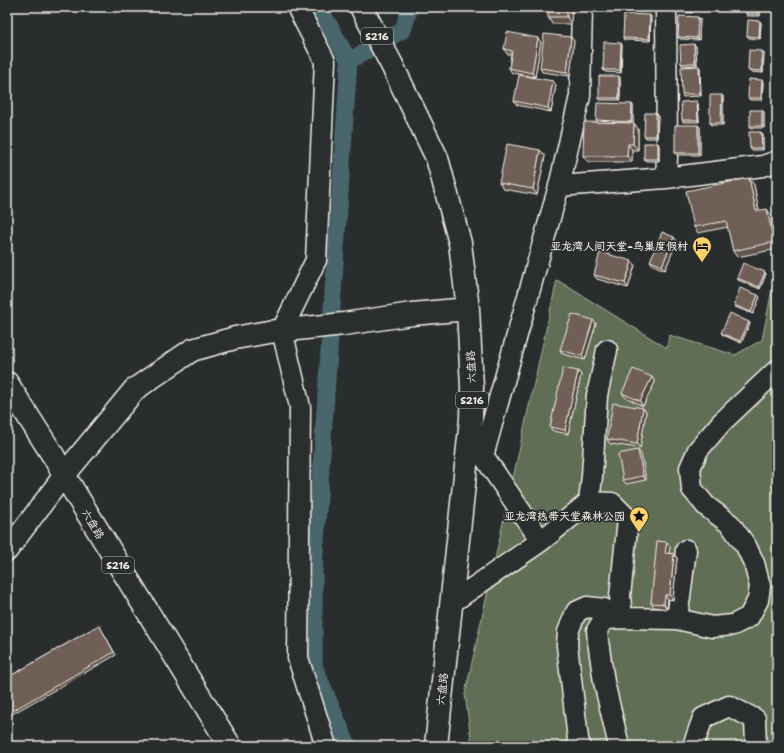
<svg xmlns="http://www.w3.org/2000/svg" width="784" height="753" font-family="'Shantell Sans','LXGW WenKai TC',sans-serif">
  <rect width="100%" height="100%" fill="#2a2d2e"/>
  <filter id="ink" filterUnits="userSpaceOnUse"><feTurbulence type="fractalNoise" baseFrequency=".025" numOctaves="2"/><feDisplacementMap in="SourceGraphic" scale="8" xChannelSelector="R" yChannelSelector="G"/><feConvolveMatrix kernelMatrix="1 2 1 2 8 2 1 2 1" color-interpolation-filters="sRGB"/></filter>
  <g filter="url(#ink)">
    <path fill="#616e55" stroke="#aab09e" d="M777,265V746H472L465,694L557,280L667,348L669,335L735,355L762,340Z"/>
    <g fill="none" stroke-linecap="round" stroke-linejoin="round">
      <path stroke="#48666c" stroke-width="17" d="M319,7L349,61L314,569V666L348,746
        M349,61L403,30L410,7"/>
      <g stroke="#f4f1e8" stroke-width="23">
        <path id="minor" d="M297,7L325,61L316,260L282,330L300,407L298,658L326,746
          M666,178L763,166L777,161
          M559,186L666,178L667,157L666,7
          M483,456L559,186L580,96L582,7
          M589,502L592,476L597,395L607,350
          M541,541L589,502L612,503L628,519L620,596L622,618
          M7,551L64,475
          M451,603L541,541L476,445
          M677,619L686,550
          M580,746L578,739L567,645L568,632L576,612L587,607L604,609L619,618
          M619,746L604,682L598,641L597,630L602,622L608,619L622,618L677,619L712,627L733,625L749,617L758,600L760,586L754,563L746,546L730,524L706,506L692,489L690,468L698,450L722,422L777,370
          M693,746L703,718L729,706L755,719L756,746"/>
      </g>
      <g stroke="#f4f1e8" stroke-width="25">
        <path id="major" d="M361,7L392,65L437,158L460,243L468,309L472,387L471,419L436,746
          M7,383L54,457L64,475L230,746
          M64,475L135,389L192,350L235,338L268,332L344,324L412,314L468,309"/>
      </g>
      <use href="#minor" stroke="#2a2d2e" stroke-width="20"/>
      <use href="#major" stroke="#2a2d2e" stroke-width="22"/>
    </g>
    <path fill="#60524b" stroke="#f4f1e8" d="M572,7L571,24H552L548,17Z
      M604,7H636V9H605Z
      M671,7H692V13L673,12L671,10Z
      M760,7V16H747L746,14Z
      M650,15L651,17L650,41L624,40L623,38Z
      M698,17L700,19L699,40L680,39L678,37Z
      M761,23L760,39L749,38L747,36Z
      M574,41L570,76L542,72L540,68Z
      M541,42L535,77L512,73L509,68L511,54H507L504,49Z
      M694,44L696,46L697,65L683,66L681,64Z
      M622,45L621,73L605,72L603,70Z
      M764,53L763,73L750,72L748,70Z
      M700,68L701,96L683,97L682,94Z
      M619,76L620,78V100H600L599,98Z
      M763,82L762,100H750L748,98Z
      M556,85L551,112L517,105L514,101Z
      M722,95L723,97V125H711L710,123Z
      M697,101L698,104L699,122H683L682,120Z
      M632,104L633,106V123H634L638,129V150H632V162H588L583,156L597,123L596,120Z
      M762,110L764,112V128H751L750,126Z
      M658,115L657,138H646L644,136Z
      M698,125L700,127V155H677L675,153Z
      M761,132L763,134V150H751L750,148Z
      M658,143L659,146V161H646L644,159Z
      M540,150L545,156L537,195L503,189L499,183Z
      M749,178L754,185L759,211L771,215L777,243V249L737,257L733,251L728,227L698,233L694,227Z
      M677,241L665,270L653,265L650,261Z
      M632,261L635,265L628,288L597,279L594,275Z
      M766,274L760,289L738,280L737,278Z
      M758,295L760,297L753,314L735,307L734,305Z
      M593,320L596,324L585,360L563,354L560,350Z
      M749,322L750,324L741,343L723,335L721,333Z
      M578,371L581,375L568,434L553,431L550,427Z
      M652,377L655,382L643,406L625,397L622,393Z
      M643,408L646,412L640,448L610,444L607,439Z
      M641,454L646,480L626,484L623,480Z
      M667,542L670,547L669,554H674L677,558L673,600L668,599L667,609L654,607L651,603Z
      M99,625L116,655L7,717V678Z"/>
    <path fill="#4e423d" stroke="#f4f1e8" d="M567,7H572L571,24L567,17Z
      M690,7H692V13L690,11Z
      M758,7H760V16L758,14Z
      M650,15L651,17L650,41L649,39Z
      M698,17L700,19L699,40L697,38Z
      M760,21L761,23L760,39L759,37Z
      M571,37L574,41L570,76L567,72Z
      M538,38L541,42L535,77L532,73Z
      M621,43L622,45L621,73L620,70Z
      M694,44L696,46L697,65L695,63Z
      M762,51L764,53L763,73L762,71Z
      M699,66L700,68L701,96L700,94Z
      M619,76L620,78V100L619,98Z
      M762,80L763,82L762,100L761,98Z
      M553,81L556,85L551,112L548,108Z
      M722,95L723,97V125L721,123Z
      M697,101L698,104L699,122L698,120Z
      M632,104L633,106V124L631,122Z
      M762,110L764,112V128L762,126Z
      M656,113L658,115L657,138L656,136Z
      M634,123L638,129V150L633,144Z
      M698,125L700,127V155L698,153Z
      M761,132L763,134V150L762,148Z
      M658,143L659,146V161L658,159Z
      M628,144L632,150V162L627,156Z
      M540,150L545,156L537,195L533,189Z
      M749,178L754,185L760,218L756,211Z
      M767,209L771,215L777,243V247L774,242Z
      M674,237L677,241L665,270L662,266Z
      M632,261L635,265L628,288L625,283Z
      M765,272L766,274L760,289L759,287Z
      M758,295L760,297L753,314L751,312Z
      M593,320L596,324L585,360L582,356Z
      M749,322L750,324L741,343L740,341Z
      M578,371L581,375L568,434L565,430Z
      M652,377L655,382L643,406L640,401Z
      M643,408L646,412L640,448L637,444Z
      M638,450L641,454L646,480L643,476Z
      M667,542L670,547L668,558L665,553Z
      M674,554L677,558L673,600L670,595Z
      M665,595L668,599L667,609L664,604Z"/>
    <path fill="#705f57" stroke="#f4f1e8" d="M548,7H567V17H548Z
      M671,7H690V11L671,10Z
      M746,7H758V14H746Z
      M624,14L650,15L649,39L623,38Z
      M679,16L698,17L697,38L678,37Z
      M748,20L760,21L759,37L747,36Z
      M507,32L538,38L532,73L509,68L512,51L504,49Z
      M544,34L571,37L567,72L540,68Z
      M604,42L621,43L620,70H603Z
      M694,44L695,63L681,64L680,45Z
      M749,50L762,51V71L748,70Z
      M699,66L700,94H682L681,67Z
      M519,75L553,81L548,108L514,101Z
      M599,76H619V98H599Z
      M749,79L762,80L761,98H748Z
      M710,95H722L721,123H710Z
      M697,101L698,120H682L681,102Z
      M597,103L632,104L631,122L596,120Z
      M750,110H762V126H750Z
      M645,113H656V136H644Z
      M584,122L634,123L633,144H628L627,156H583Z
      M675,125H698V153H675Z
      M749,132H761L762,148H750Z
      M644,143H658V159H644Z
      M507,144L540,150L533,189L499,183Z
      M749,178L756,211L767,209L774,242L733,251L726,221L694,227L686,191Z
      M662,232L674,237L662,266L650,261Z
      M600,252L632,261L625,283L594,275Z
      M743,263L765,272L759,287L737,278Z
      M740,288L758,295L751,312L734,305Z
      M730,313L749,322L740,341L721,333Z
      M572,314L593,320L582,356L560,350Z
      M563,368L578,371L565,430L550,427Z
      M633,369L652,377L640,401L622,393Z
      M613,403L643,408L637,444L607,439Z
      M638,450L643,476L623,480L618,454Z
      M657,541L667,542L665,553L674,554L670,595H665L664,604L651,603Z
      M99,625L114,652L7,714V678Z"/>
  </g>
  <defs>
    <g id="hotel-pin" transform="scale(1)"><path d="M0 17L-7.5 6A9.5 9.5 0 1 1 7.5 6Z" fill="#ffd166" stroke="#2a2d2e"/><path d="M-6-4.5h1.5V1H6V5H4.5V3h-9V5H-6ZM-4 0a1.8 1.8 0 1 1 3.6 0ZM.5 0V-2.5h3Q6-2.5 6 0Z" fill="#111"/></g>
    <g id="sight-pin" transform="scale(1)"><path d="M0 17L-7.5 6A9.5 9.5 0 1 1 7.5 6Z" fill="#ffd166" stroke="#2a2d2e"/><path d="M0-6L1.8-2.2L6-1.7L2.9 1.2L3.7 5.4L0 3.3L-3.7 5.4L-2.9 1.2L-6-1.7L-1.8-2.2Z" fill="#111"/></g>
  </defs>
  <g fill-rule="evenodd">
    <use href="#hotel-pin" x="702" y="246"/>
    <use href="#sight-pin" x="639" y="516"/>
  </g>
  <g text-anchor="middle" stroke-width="3.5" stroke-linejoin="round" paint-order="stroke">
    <g fill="#2a2d2e" stroke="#b7b6b0" stroke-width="1">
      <rect x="361" y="28" width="32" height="16" rx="3"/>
      <rect x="456" y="392" width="32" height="16" rx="3"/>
      <rect x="102" y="557" width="32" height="16" rx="3"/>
    </g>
    <g font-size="10" font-weight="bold" fill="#f4f1e8">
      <text x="377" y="40">S216</text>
      <text x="472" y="404">S216</text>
      <text x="118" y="569">S216</text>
    </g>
    <g font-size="11" font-weight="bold" fill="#f4f1e8" stroke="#2a2d2e" text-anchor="end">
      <text x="688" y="250">亚龙湾人间天堂-鸟巢度假村</text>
      <text x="625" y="520">亚龙湾热带天堂森林公园</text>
    </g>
    <g font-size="11" fill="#f4f1e8" stroke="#2a2d2e">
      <text transform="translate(471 367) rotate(-93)" y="4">六盘路</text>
      <text transform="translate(93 524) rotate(59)" y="4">六盘路</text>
      <text transform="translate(442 689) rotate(-84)" y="4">六盘路</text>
    </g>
  </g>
  <rect width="784" height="753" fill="none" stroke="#2a2d2e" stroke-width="24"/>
  <rect x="12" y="12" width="760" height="729" fill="none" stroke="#f4f1e8" stroke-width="1.5" filter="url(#ink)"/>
</svg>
